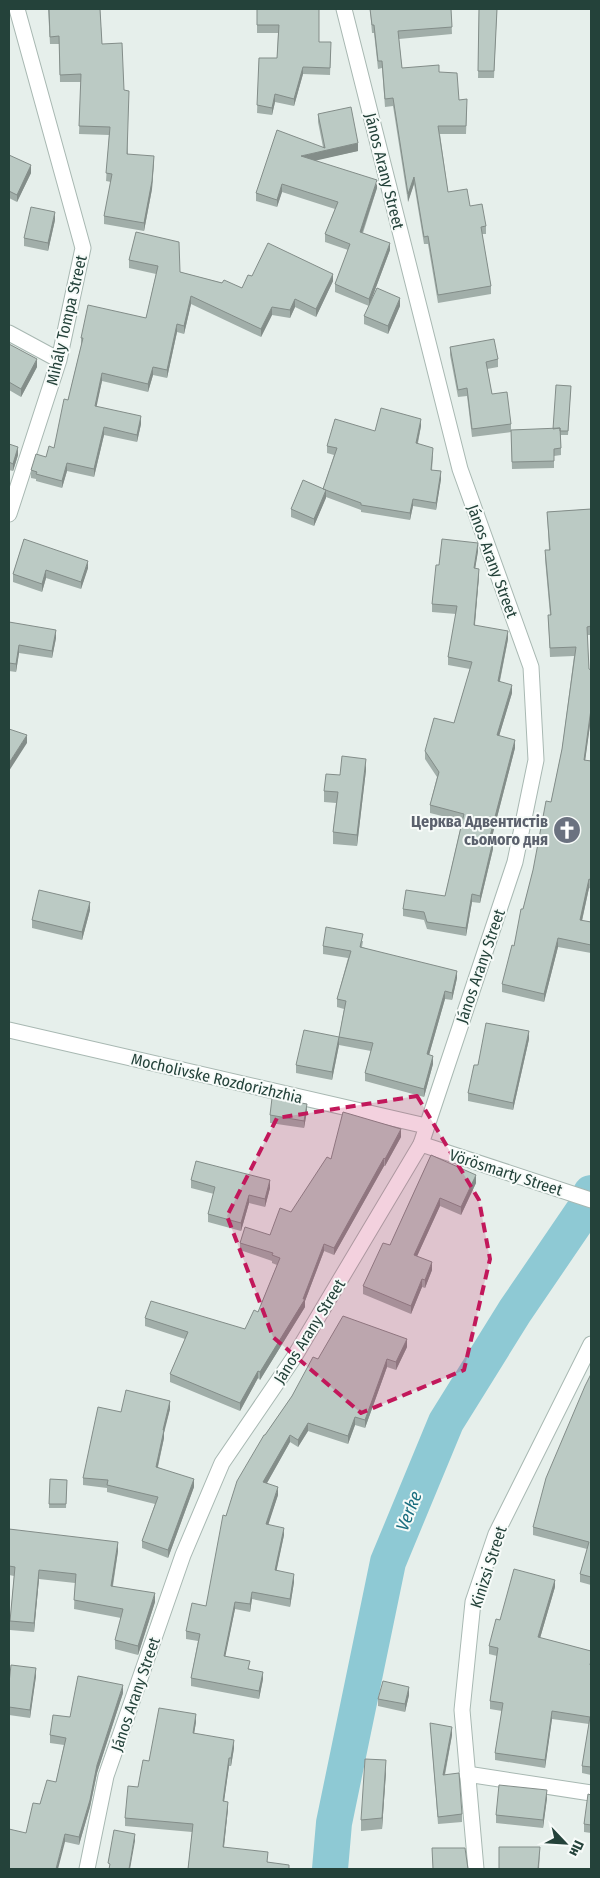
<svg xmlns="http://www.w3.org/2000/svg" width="600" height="1878" font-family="'Fira Sans Condensed',sans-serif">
  <rect width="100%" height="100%" fill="#e6efeb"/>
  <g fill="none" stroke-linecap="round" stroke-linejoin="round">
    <path stroke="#8ec9d4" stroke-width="36" d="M330,1869L334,1823L388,1562L446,1422L515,1311L588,1204L591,1193"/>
    <g stroke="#a8b8b2" stroke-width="17">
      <path id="minor" d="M344,9L460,469L531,667L536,760L515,862L421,1144
        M9,333L59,360
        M9,514L59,360L83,248L17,9
        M9,1030L426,1126
        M467,1774L591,1793"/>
    </g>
    <g stroke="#a8b8b2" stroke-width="17">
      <path id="tertiary" d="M87,1869L106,1776L183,1555L222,1463L293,1359L421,1144L591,1200
        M476,1869L462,1710L473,1602L496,1534L591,1344"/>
    </g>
    <use href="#minor" stroke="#fff" stroke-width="15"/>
    <use href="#tertiary" stroke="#fff" stroke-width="15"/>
  </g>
  <path fill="#a1aea9" d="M48,9H100L102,44L124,90L128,154L154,164L152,189L144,231L104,224V216L111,182L106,181L109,135L79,134L81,82H60L59,44H50Z
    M257,9L319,42L331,50L330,75L303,74L294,106L275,102L272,115L257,113L259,58H277L278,33H257Z
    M370,9H451L452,34L399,39L402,68L439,72L459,100L467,107L466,134H440L448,192L470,206L486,226V234H482L491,286V294L438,303L428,244H424L414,184L408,202L393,106L385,107L382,68L378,69L374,33H372Z
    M479,9H497L494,78H478Z
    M318,114L358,151L315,160L377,188L363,233L390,250L370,303L400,306L388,334L364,324V316L369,306L335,292V284L348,250L325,242V234L335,209L282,192L277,207L256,201V193L323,147L318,122Z
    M9,155L31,173L17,202L9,198Z
    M55,220L48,251L24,246V238Z
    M136,232L180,272L242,288L252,276L333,281L316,317L295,307L290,318L272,315L261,337L191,304L184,334L177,332L167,378L153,375L148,392L102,381L96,406L141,424L137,442L104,435L94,477L67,471L62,488L36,481V479L31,478V470L46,457L54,448L68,400L81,346V338L146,318L156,274L129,268V260Z
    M9,344L37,367L21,397L9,390Z
    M450,347L498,359V367L487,369L492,394L511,424V430L553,429L571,386L568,435H561V455L554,456V468L512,469L511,432L472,437L467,396L458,397L450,355Z
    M421,426L418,443L433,456L432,470L441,479L436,510L413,506L410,520L361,512V510L326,497L314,526L291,517V509L323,489L334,455L327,453V446L375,431Z
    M9,444L18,455L13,471L9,470Z
    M591,509V635H587L589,669L591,670V718L585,760L591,761V889L589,888L582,921L591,922V953L558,947L544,1002L502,992V984L514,946L523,909L551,802L562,749L574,656L550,657L548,615H550L545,559V550H549L547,512Z
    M24,539L88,568L81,589L46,578L42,592L13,582V574Z
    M478,551L475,568L479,576L475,625L508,639L500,681L512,693L499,736L515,748L491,841L493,849L480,903L472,902L466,936L427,929L424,920L403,916V909L445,896L462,821L430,813V805L437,777L425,759V751L454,723L470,669L448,665V657L456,614L432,612V604L439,565Z
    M9,622L56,638L52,658L19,653L16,672L9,671Z
    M366,770L357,846L333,844V832L336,803L324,802V791Z
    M90,910L82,940L32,928V920Z
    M363,941L362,947L457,978L452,1000L445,999L429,1055L433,1064L424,1097L365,1081V1073L371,1051L339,1045L332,1080L296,1073V1065L339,1037L344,1009L337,1007V999L348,958L323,954V946Z
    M529,1039L513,1110L468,1101V1093L478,1065Z
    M307,1111L304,1128L270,1123V1115Z
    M401,1137L385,1166H384L334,1255L324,1251L305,1301V1307L260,1380L258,1378L240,1411L170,1382V1374L185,1339L145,1326V1318L245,1329L258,1312L277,1265L272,1263V1261L240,1250V1243L270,1235L291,1212L331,1159Z
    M431,1155L476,1183L461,1215L440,1206L417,1256L432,1270L425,1288L422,1287L411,1314L363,1294V1286L390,1245Z
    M191,1180L270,1188L265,1207L249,1203L241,1231L208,1222V1214L214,1194L191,1188Z
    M407,1347L396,1370L387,1367L365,1428L355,1425L348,1444L308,1431L298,1447L290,1442L267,1483L278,1495L268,1524L284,1535L276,1571L294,1582L290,1607L252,1599L250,1612L235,1609L225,1656L250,1669L263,1679L259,1699L191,1686V1678L198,1641L186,1639V1631L206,1606L226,1516L265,1435L318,1359Z
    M591,1374V1585L580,1582V1574L587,1549L533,1535V1527Z
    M170,1409L164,1430V1438L158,1467L194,1487L168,1558L142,1548V1541L155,1504L107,1492V1488L83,1485V1478L121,1412Z
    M50,1479L67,1480L66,1508H49Z
    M9,1529L118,1551L113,1586L155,1602L138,1655L115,1649V1640L121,1618L74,1609L75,1583L39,1579L34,1632L10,1630V1621L14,1576L9,1575Z
    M555,1587L540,1638L591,1651V1775L582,1773V1766L589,1724L552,1719L545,1768L495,1760V1753L502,1711L490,1709V1701L497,1656L489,1654V1646L500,1620Z
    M36,1676L30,1718L9,1715V1683Z
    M123,1693L97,1773L90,1807L79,1845L26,1833L40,1804L56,1782L64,1745L50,1743V1735L70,1717Z
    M409,1695L405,1712L378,1706V1699Z
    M196,1722L194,1733L234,1748L231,1766H229L224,1801L228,1809L224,1847L289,1869H188L192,1832L125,1826V1818L149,1761Z
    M430,1723L452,1735L445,1775L462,1814V1822L438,1824Z
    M386,1772L382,1829L361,1831V1820Z
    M591,1795V1833L584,1832V1824Z
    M547,1798L543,1828L496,1823V1815Z"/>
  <path fill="#838d89" d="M303,67V74L294,106V99Z
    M275,94V102L272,115V108Z
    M358,143V151L301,164V156Z
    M154,156L152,189L144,231V223Z
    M31,165V173L17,202V195Z
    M414,177V184L408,202V194Z
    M377,180V188L360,239V232Z
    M282,184V192L277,207V200Z
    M55,212V220L48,251V243Z
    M390,243V250L369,306V299Z
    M333,274V281L316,317V309Z
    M191,296V304L184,334V326Z
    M400,298V306L388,334V326Z
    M295,299V307L290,318V310Z
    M272,307V315L261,337V329Z
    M177,324V332L167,378V370Z
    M37,359V367L21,397V389Z
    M153,367V375L148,392V384Z
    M102,373V381L95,414V406Z
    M141,416V424L137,442V435Z
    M421,419V426L416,450V443Z
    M104,427V435L94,477V469Z
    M18,447V455L13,471V464Z
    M67,463V471L62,488V481Z
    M441,471V479L436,510V503Z
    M326,490V498L314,526V519Z
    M413,499V506L410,520V513Z
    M478,543V551L474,576V568Z
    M88,561V568L81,589V582Z
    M479,569V576L474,633V625Z
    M46,570V578L42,592V584Z
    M56,630V638L52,658V651Z
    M508,631V639L498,689V681Z
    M19,645V653L16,672V664Z
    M512,685V693L497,743V735Z
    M591,709V718L584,769V760Z
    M27,735V743L9,771V763Z
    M515,740V748L489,848V840Z
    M366,759V770L357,846V835Z
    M493,841V849L480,903V896Z
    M589,879V888L580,929V920Z
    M472,894V902L466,936V928Z
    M90,902V910L82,940V932Z
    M558,938V947L544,1002V994Z
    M457,971V978L452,1000V993Z
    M445,991V999L427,1062V1054Z
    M529,1031V1039L513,1110V1103Z
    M339,1037V1045L332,1080V1072Z
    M433,1056V1064L424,1097V1089Z
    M307,1104V1111L304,1128V1121Z
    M401,1129V1137L385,1166V1159Z
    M384,1158V1166L334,1255V1248Z
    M476,1175V1183L461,1215V1207Z
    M270,1180V1188L265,1207V1199Z
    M249,1195V1203L241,1231V1223Z
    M440,1198V1206L414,1263V1255Z
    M324,1244V1251L305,1301V1307L260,1380V1372L303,1299Z
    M432,1262V1270L425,1288V1280Z
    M422,1279V1287L411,1314V1306Z
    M407,1339V1347L396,1370V1362Z
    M387,1359V1367L365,1428V1420Z
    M258,1371V1378L240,1411V1403Z
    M170,1401V1409L163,1437V1430Z
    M355,1417V1425L348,1444V1436Z
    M308,1423V1431L298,1447V1440Z
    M164,1430V1438L156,1474V1467Z
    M290,1435V1442L263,1490V1482Z
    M194,1479V1487L168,1558V1550Z
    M278,1487V1495L266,1532V1524Z
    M284,1528V1535L275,1578V1570Z
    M118,1542V1551L111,1595V1586Z
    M39,1570V1579L34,1632V1623Z
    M294,1574V1582L290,1607V1599Z
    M555,1580V1587L538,1645V1637Z
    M252,1592V1599L250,1612V1604Z
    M155,1593V1602L138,1655V1646Z
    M235,1602V1609L224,1663V1656Z
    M36,1668V1676L30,1718V1710Z
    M263,1672V1679L259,1699V1691Z
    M123,1685V1693L97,1773L90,1807L79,1845V1837L97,1765Z
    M409,1687V1695L405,1712V1704Z
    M552,1711V1719L545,1768V1760Z
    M196,1714V1722L193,1740V1733Z
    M452,1727V1735L443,1783V1775Z
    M234,1740V1748L231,1766V1758Z
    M229,1758V1766L223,1809V1801Z
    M386,1760V1772L382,1829V1818Z
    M547,1790V1798L543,1828V1820Z
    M228,1802V1809L223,1855V1847Z
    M65,1834V1842L58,1869H56Z
    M135,1834V1841L130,1869H129Z
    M540,1847L539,1869H538Z"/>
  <path fill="#bbcac4" stroke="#838d89" d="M49,9H100L102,44L122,43L124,90L129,91L127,154L154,156L152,181L144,223L104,216L112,174L106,173L110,127L79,126L81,74L60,75L59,36L50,37Z
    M257,9H319V42H331L330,68L303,67L294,99L275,94L272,108L257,105L259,58H277L279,25H257Z
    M370,9H451L452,27L398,31L402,68L439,65V72L457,73L459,100L467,99L466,126H438L448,192L467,189L470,206L482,204L486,226L481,227L491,286L438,295L428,236L424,237L414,177L408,194L393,98L385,99L382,61H378L374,25H372Z
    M479,9H497L494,71H478Z
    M351,107L358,143L301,156L377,180L360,232L390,243L369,299L335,284L350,244L325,234L338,202L282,184L277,200L256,193L277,130L325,148L318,114Z
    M9,155L31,165L17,195L9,191Z
    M31,207L55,212L48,243L24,238Z
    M136,232L179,242L180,272L222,283L224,280L242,288L248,275L252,276L268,243L333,274L316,309L295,299L290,310L272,307L261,329L191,296L184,326L177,324L167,370L153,367L148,384L102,373L95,406L141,416L137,435L104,427L94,469L67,463L62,481L36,474L37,472L31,470L36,454L46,457L49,446L54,448L64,399L68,400L83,338H81L88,305L146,318L158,266L129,260Z
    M377,288L400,298L388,326L364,316Z
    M494,339L498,359L486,362L492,394L507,392L511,424L472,429L467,388L458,390L450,347Z
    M9,344L37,359L21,389L9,382Z
    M556,385L571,386L568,431H560V428L553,429Z
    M381,408L421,419L416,443L433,448L431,470L441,471L436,503L413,499L410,513L361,505V503L323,489L337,448L327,446L335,419L375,431Z
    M560,428L561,448L554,449V461L512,462L511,430Z
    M9,444L18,447L13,464L9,462Z
    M303,480L326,490L314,519L291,509Z
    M591,509V626L587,627L589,669L591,670V709L584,760L591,761V880L589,879L580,920L591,922V945L558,938L544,994L502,984L512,945L514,946L521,909H523L533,870L546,801L551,802L562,749L576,647L550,648L548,615H551L545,550H550L547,512Z
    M24,539L88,561L81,582L46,570L42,584L13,574Z
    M442,539L478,543L474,568L479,569L474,625L508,631L498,681L512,685L497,735L515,740L489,840L493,841L480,896L472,894L466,928L427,922L424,912L403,909L406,890L445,896L464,814L430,805L439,772L425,751L434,718L454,723L472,662L448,657L457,606L432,604L436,565H439Z
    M9,622L56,630L52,651L19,645L16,664L9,663Z
    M9,729L27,735L9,763Z
    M342,756L366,759L357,835L333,832L338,792L324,791L326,774L340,775Z
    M39,890L90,902L82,932L32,920Z
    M326,927L363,934L360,947L457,971L452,993L445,991L427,1054L433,1056L424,1089L365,1073L373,1043L339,1037L346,1001L337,999L351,951L323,946Z
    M486,1023L529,1031L513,1103L468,1093L474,1065H478Z
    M304,1030L339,1037L332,1072L296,1065Z
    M272,1098L307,1104L304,1121L270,1115Z
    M343,1112L401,1129L385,1159L384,1158L334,1248L324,1244L303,1299H305L260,1372L258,1371L240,1403L170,1374L188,1332L145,1318L151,1301L245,1329L254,1310L258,1312L280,1258L272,1255L273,1253L240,1243L245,1227L270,1235L280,1208L291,1212L327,1157L331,1159Z
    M431,1155L476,1175L461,1207L440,1198L414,1255L432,1262L425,1280L422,1279L411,1306L363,1286L383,1243L390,1245Z
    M196,1161L270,1180L265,1199L249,1195L241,1223L208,1214L215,1187L191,1180Z
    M343,1316L407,1339L396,1362L387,1359L365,1420L355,1417L348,1436L308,1423L298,1440L290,1435L263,1482L278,1487L266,1524L284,1528L275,1570L294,1574L290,1599L252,1592L250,1604L235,1602L224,1656L250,1661L248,1669L263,1672L259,1691L191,1678L200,1634L186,1631L192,1603L206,1606L223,1515L226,1516L237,1481L264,1435H265L292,1396L313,1357L318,1359Z
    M591,1374V1577L580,1574L589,1542L533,1527L546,1478L585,1386Z
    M126,1390L170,1401L163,1430H164L156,1467L194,1479L168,1550L142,1541L158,1497L107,1485L108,1480L83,1478L98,1407L121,1412Z
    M50,1479L67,1480L66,1504H49Z
    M9,1529L118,1542L111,1586L155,1593L138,1646L115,1640L123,1609L74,1600L76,1574L39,1570L34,1623L10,1621L15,1567L9,1566Z
    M514,1569L555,1580L538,1637L591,1651V1660L590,1665H591V1767L582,1766L590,1717L552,1711L545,1760L495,1753L503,1703L490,1701L498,1648L489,1646L496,1619L500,1620Z
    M11,1665L36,1668L30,1710L9,1707V1683Z
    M78,1676L123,1685L97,1765L90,1800L79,1837L65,1834L56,1869H9V1829L26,1833L33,1803L40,1804L47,1780L56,1782L66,1738L50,1735L53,1715L70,1717Z
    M383,1681L409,1687L405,1704L378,1699Z
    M159,1708L196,1714L193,1733L234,1740L231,1758H229L223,1801L228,1802L223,1847L268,1852L267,1862L289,1865V1869H188L193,1824L125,1818L128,1786L138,1787L143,1760L149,1761Z
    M430,1723L452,1727L443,1775L459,1773L462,1814L438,1817Z
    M365,1759L386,1760L382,1818L361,1820Z
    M499,1785L547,1790L543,1820L496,1815Z
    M588,1794L591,1795V1825L584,1824Z
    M114,1830L135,1834L129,1869H109L110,1864L108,1863Z
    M499,1847H540L538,1869H499Z
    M432,1848H465L468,1869H433Z"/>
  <path fill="#c2185b" fill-opacity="0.2" stroke="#c2185b" stroke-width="4" stroke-dasharray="10 6" stroke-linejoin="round" d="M417,1096L479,1200L490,1259L464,1370L361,1413L273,1337L227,1216L277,1118Z"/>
  <defs>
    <g id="church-disc" transform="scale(1.4375)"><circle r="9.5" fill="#6b7280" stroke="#f7fbf9"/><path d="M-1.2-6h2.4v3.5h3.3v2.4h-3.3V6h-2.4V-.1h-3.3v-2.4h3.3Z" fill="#fff"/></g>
  </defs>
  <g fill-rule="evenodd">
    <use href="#church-disc" x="567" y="830"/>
  </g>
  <g text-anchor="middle" stroke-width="4" stroke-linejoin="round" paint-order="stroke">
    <g font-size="16" fill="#24423a" stroke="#f7fbf9">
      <text transform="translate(385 171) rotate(76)" y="6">János Arany Street</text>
      <text transform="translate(66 320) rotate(-77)" y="6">Mihály Tompa Street</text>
      <text transform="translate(493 561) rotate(70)" y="6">János Arany Street</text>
      <text transform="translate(480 966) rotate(-71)" y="6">János Arany Street</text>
      <text transform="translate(217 1078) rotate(13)" y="6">Mocholivske Rozdorizhzhia</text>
      <text transform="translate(506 1172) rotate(18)" y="6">Vörösmarty Street</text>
      <text transform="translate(309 1331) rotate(-58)" y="6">János Arany Street</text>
      <text transform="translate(488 1567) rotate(-72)" y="6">Kinizsi Street</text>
      <text transform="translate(135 1694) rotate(-71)" y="6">János Arany Street</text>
    </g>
    <g font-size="16" font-weight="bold" fill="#5b616d" stroke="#f7fbf9" text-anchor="end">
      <text x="548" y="827">Церква Адвентистів<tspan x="548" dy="18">сьомого дня</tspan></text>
    </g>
    <g font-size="18" font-style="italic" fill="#1c6f80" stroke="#f7fbf9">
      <text transform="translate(409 1511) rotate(-68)" y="6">Verke</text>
    </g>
  </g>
  <rect width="600" height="1878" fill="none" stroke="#24423a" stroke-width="20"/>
  <g transform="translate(565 1843) rotate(115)" stroke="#f7fbf9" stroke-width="4" paint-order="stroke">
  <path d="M0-4L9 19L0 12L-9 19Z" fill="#24423a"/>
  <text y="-8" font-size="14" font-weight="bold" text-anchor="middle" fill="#24423a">Пн</text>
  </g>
</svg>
